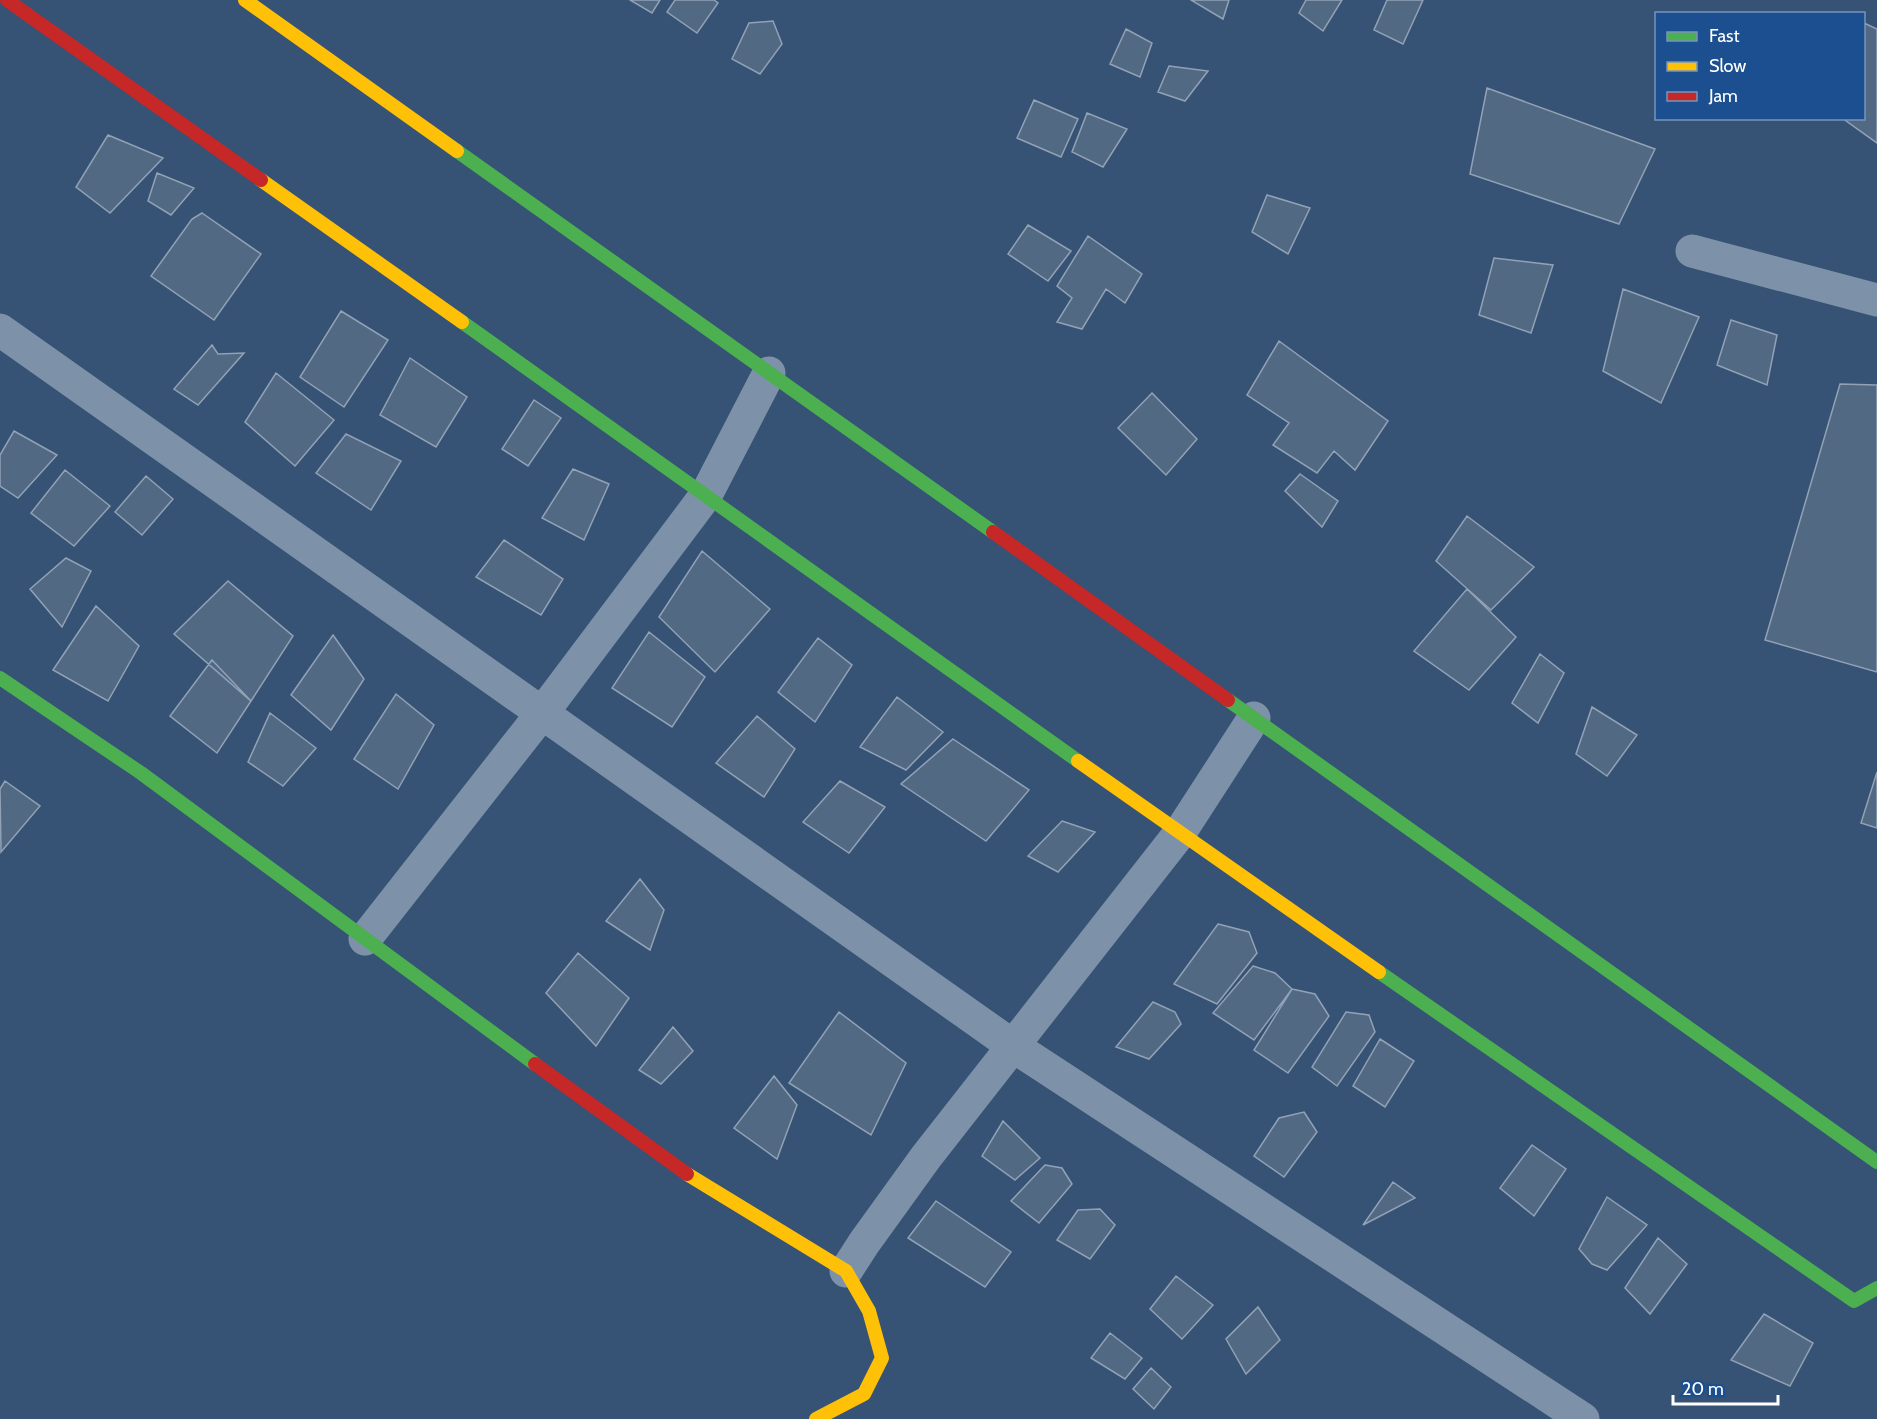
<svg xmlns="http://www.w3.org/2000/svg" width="1877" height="1419" font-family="Cabin,sans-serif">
  <rect width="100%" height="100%" fill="#365274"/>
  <path fill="#526984" stroke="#92a2b6" stroke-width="1.5" d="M630,0H660L652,13Z
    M675,0H714L718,3L697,33L667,12Z
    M1191,0H1229L1223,19Z
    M1306,0H1342L1323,31L1299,13Z
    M1387,0H1423L1403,44L1374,30Z
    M773,21L782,44L760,74L732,59L749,23Z
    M1864,23L1877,29V143L1842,118H1864Z
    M1126,29L1152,43L1140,77L1110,64Z
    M1169,66L1208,71L1185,101L1158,92Z
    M1487,88L1655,149L1619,224L1470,174Z
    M1034,100L1078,119L1061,157L1017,138Z
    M1087,113L1127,129L1103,167L1072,152Z
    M108,135L163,158L110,213L76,187Z
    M157,173L194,188L171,215L148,201Z
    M1267,195L1310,208L1288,254L1252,232Z
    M202,213L261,254L214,320L151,276L192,219Z
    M1028,225L1071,251L1048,281L1008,254Z
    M1088,236L1142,274L1125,303L1106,289L1082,329L1057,322L1072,298L1057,286Z
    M1494,258L1553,265L1531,333L1479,315Z
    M1623,289L1699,317L1661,403L1603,371Z
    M341,311L388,340L344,407L300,377Z
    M1731,320L1777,335L1767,385L1717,365Z
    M1279,341L1388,421L1355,470L1334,451L1317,473L1273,445L1289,423L1247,395Z
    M212,345L218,354L244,353L198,405L174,389Z
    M410,358L467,397L436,447L380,415Z
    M276,373L334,420L295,466L245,422Z
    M1840,384L1877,385V672L1765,640Z
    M1152,393L1197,439L1166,475L1118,428Z
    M534,400L561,418L528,466L502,449Z
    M14,431L57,455L18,498L0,486V455Z
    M346,434L401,461L371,510L316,473Z
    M573,469L609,484L584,540L542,518Z
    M65,470L110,506L74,546L31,513Z
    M1300,474L1338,501L1322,527L1285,491Z
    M146,476L173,499L142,535L115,512Z
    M1467,516L1534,567L1491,610L1436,561Z
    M504,540L563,579L541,615L476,577Z
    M702,551L770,609L715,672L659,617Z
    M66,558L91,571L62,627L30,589Z
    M228,581L293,636L251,701L174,634Z
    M1467,589L1516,637L1469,690L1414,651Z
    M96,606L139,646L108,701L53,670Z
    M649,632L705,677L672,727L612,688Z
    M333,635L364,679L331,730L291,695Z
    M818,638L852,665L815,722L778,692Z
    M1540,654L1564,673L1538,723L1512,703Z
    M212,660L251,701L217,753L170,716Z
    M396,694L434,725L398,789L354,759Z
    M897,697L943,732L906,770L860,747Z
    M1592,707L1637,735L1607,776L1576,754Z
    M270,713L316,748L283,786L248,762Z
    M757,716L795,749L764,797L716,763Z
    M953,739L1029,790L986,841L901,784Z
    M1877,772V828L1861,823Z
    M5,781L40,806L1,852L0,789Z
    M840,781L885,807L849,853L803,822Z
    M1062,821L1095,832L1058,872L1028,856Z
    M640,879L664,910L650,950L606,921Z
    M1218,924L1249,932L1257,953L1217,1004L1174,984Z
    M578,953L629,998L596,1046L546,993Z
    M1253,966L1275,973L1292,989L1254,1040L1213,1013Z
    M1292,989L1315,994L1329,1016L1288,1073L1254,1050Z
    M1153,1002L1175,1012L1181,1024L1149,1059L1116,1047Z
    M839,1012L906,1063L871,1135L789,1083Z
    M1346,1012L1369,1015L1375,1032L1337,1086L1312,1067Z
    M673,1027L693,1051L661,1084L639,1070Z
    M1380,1039L1414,1061L1385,1107L1353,1086Z
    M774,1076L797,1105L777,1159L734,1128Z
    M1304,1112L1317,1132L1284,1177L1254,1156L1279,1118Z
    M1003,1121L1040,1158L1015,1180L982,1156Z
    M1532,1145L1566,1169L1534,1216L1500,1188Z
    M1045,1165L1062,1168L1072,1184L1039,1223L1011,1201Z
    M1393,1182L1415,1198L1363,1225Z
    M1607,1197L1647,1225L1607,1270L1592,1264L1579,1249Z
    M936,1201L1011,1252L985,1287L908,1238Z
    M1100,1209L1115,1225L1090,1259L1057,1240L1078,1210Z
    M1658,1238L1687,1264L1650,1314L1625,1288Z
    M1176,1276L1213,1305L1182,1339L1150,1309Z
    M1258,1307L1280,1340L1246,1374L1226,1339Z
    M1764,1314L1813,1343L1790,1386L1731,1360Z
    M1110,1333L1142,1358L1125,1379L1091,1358Z
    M1151,1368L1171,1387L1154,1409L1133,1389Z"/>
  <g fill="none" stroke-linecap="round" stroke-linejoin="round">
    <path stroke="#7d92a8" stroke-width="33" d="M1692,251L1877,300
      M0,330L1013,1046L1583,1419
      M365,939L543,712L706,495L769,373
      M846,1271L864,1243L926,1157L1179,834L1254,718"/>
    <path stroke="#4caf50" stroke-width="14" d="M457,151L993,532
      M462,322L1078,761
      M0,678L141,773L535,1064
      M1228,700L1877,1162
      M1379,972L1854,1301L1877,1288"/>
    <path stroke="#ffc107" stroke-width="14" d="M245,0L457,151
      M261,180L462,322
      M1078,761L1379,972
      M687,1174L846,1271L869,1311L882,1358L864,1394L816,1419"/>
    <path stroke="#c62828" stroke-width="14" d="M7,0L261,180
      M993,532L1228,700
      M535,1064L687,1174"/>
  </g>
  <rect x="1655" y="12" width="210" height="108" fill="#1b4f8f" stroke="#7695bc" stroke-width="1.5"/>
  <rect x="1667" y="32" width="30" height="9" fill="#4caf50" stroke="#7695bc" stroke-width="1.5"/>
  <text x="1709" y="42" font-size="18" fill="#ffffff">Fast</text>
  <rect x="1667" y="62" width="30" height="9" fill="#ffc107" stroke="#7695bc" stroke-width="1.5"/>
  <text x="1709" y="72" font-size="18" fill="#ffffff">Slow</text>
  <rect x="1667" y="92" width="30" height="9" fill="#c62828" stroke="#7695bc" stroke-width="1.5"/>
  <text x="1709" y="102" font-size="18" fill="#ffffff">Jam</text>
  <path d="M1673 1395v9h105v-9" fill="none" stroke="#ffffff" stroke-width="3"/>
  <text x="1682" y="1395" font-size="18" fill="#ffffff" stroke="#1b4f8f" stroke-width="4.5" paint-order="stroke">20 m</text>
</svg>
